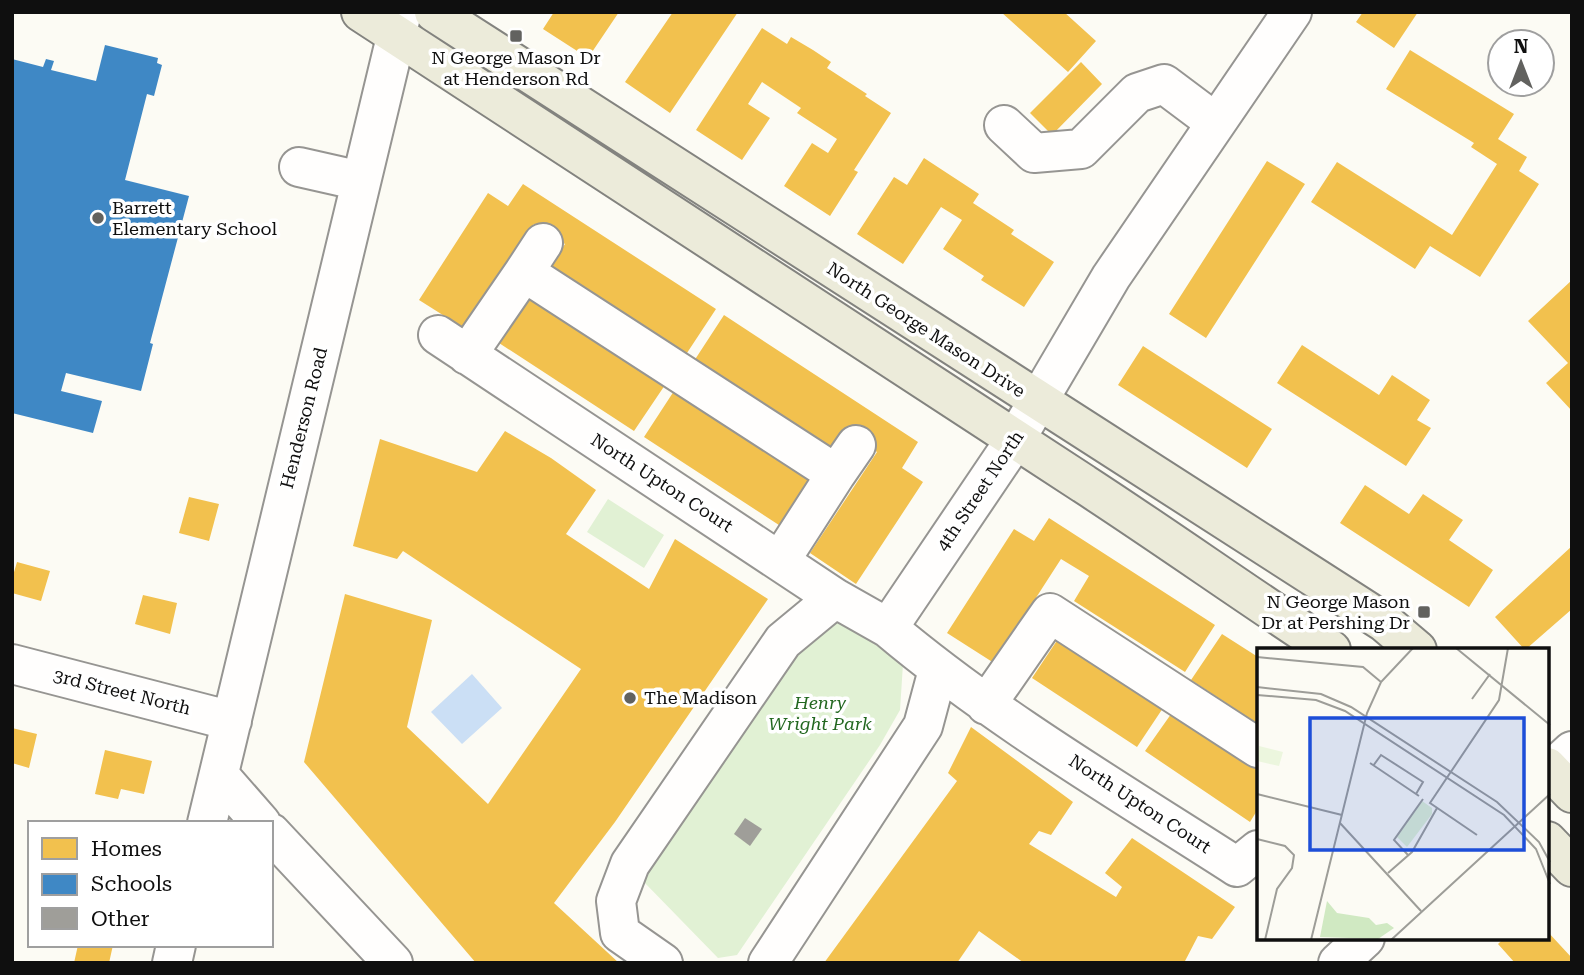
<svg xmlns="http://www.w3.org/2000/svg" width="1584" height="975" font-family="'Roboto Serif',serif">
  <rect width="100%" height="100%" fill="#fcfbf4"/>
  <path fill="#e1f1d4" d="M608,499L664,535L644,568L587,532Z
    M830,613L903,664L900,710L880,745L737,955L718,958L642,880L799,623Z"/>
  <path fill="#cbdff5" d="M472,674L502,708L462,744L431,712Z"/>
  <path fill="#f2c14e" d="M554,12H619L588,58L543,29Z
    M673,12H738L670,113L625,82Z
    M1001,12H1064L1096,41L1068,72Z
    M1363,12H1418L1394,48L1356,22Z
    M762,28L787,44L791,37L813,50L831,62L827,68L867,94L865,96L891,113L854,170L858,172L830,216L784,186L812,143L828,153L837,139L797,113L801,108L762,82L748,104L770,118L742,160L696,130Z
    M1410,50L1514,114L1498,139L1527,157L1519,171L1539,184L1480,277L1430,246L1415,269L1311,202L1337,162L1452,235L1497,164L1471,147L1474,143L1386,89Z
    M1081,62L1102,84L1052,135L1030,113Z
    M924,158L979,194L973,203L1014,230L1011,234L1054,262L1024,307L981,280L984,276L943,249L962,220L941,207L903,264L857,234L894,177L907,185Z
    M1267,161L1305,184L1206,338L1169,314Z
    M523,184L716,309L685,356L549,268L565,244L534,224L465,329L419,300L488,193L508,206Z
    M1572,280V411L1546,383L1568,363L1528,321Z
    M529,297L665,385L634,431L499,343Z
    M724,315L918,442L902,468L923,482L856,584L810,553L877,452L846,431L832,452L694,361Z
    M1302,345L1379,395L1392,375L1430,400L1417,420L1431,428L1406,466L1277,383Z
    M1143,346L1272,429L1247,468L1118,385Z
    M674,391L812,481L782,527L644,437Z
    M505,431L551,458L596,490L566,534L649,589L675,539L768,599L615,822L554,903L619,963H476L304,762L345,594L432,620L407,727L488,804L581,669L403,551L397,559L353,546L380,439L477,472Z
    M1365,485L1409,514L1423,494L1463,520L1449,540L1493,570L1469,607L1340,523Z
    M189,497L219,504L209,541L179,533Z
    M1049,518L1215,625L1185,672L1074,601L1089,576L1061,559L994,663L947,633L1014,529L1034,541Z
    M1572,546V609L1525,650L1495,617Z
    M17,562L50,571L41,601L12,593V579Z
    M143,595L177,603L170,634L135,624Z
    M1062,633L1167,702L1137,747L1032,678Z
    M1222,634L1258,657V724L1191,680Z
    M1176,707L1258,763V809L1250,822L1145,751Z
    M971,727L1073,802L1051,835L1039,831L1029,844L1116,897L1122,887L1105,873L1132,838L1235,907L1212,939L1198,936L1184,963H1024L979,931L957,963H824L957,781L948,773Z
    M12,728L37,734L29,768L12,763Z
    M105,750L152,761L144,794L121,789L118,799L95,794Z
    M1547,931L1572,958V963H1515L1498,944L1504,938H1547Z
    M78,945H113L109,963H74Z"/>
  <path fill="#3f88c5" d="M105,45L158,58L157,63L162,65L154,96L147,94L125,180L189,196L150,343L153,344L141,391L66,373L61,391L102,401L93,433L12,413V59L43,67L46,59L54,61L51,70L96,81Z"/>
  <path fill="#9f9e99" d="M745,818L762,829L750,846L734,834Z"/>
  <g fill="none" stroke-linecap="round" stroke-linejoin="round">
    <g stroke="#969592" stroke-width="42">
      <path id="minor" d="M1004,125L1034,153L1081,149L1137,93L1164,84L1216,123
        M299,167L361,181
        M524,272L543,243
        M438,335L835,598L888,628
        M467,355L524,272L836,474L780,561
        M836,474L856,445
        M12,664L232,721
        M986,705L1050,613L1258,748
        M1547,774L1572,751
        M219,775L261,823
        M207,823L402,12
        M271,833L393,963
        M1258,850L1237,867C1119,791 996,719 888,628L1015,440L1111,277L1292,12
        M172,963L176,945
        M663,963L620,933L616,901L630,864L783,641L835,598
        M768,963L923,726L938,670
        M1338,963L1365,938"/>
    </g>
    <g stroke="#83837f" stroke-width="42">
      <path id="major" d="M361,12C602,170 843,327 1084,484C1167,538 1248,596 1331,650
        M434,12L1384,622L1417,650
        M1547,767L1572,793
        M1547,841L1572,867"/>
    </g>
    <use href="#minor" stroke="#fffefd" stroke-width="38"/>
    <use href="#major" stroke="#ecebda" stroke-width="38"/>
  </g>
  <g fill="#62625f" stroke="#fff" stroke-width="2.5">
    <rect x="509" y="29" width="14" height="14" rx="3.5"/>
    <circle cx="98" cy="218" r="7"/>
    <rect x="1417" y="605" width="14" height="14" rx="3.5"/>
    <circle cx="630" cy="698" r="7"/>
  </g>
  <g text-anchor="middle" stroke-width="7" stroke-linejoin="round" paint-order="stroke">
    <g font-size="18" fill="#0f0f0f" stroke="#fff" text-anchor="start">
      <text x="516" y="64" text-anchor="middle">N George Mason Dr<tspan x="516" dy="21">at Henderson Rd</tspan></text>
      <text x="112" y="214">Barrett<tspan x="112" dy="21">Elementary School</tspan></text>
      <text x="1410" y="608" text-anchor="end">N George Mason<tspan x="1410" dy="21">Dr at Pershing Dr</tspan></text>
      <text x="644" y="704">The Madison</text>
    </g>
    <g font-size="18" fill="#0f0f0f" stroke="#fff">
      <text transform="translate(926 330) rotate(33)" y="6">North George Mason Drive</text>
      <text transform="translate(304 418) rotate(-76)" y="6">Henderson Road</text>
      <text transform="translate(662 483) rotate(33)" y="6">North Upton Court</text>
      <text transform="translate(980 491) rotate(-56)" y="6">4th Street North</text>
      <text transform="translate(122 692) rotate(14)" y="6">3rd Street North</text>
      <text transform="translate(1140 804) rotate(33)" y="6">North Upton Court</text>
    </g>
    <g font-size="18" font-style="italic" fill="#22671f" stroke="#fff">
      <text x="820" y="709">Henry<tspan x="820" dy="21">Wright Park</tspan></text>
    </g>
  </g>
  <g transform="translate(1257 648)">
    <rect width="292" height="292" fill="#fcfbf4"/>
    <path d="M165,153L175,160V166L150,199L140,189Z" fill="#e1f1d4"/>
    <path d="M70,253L80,265L112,270L119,277L130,275L137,280L121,291L63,289Z" fill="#d0e9c2"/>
    <path d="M2,98L26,104L22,118L0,113Z" fill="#ecf6de"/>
    <path fill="none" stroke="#9d9d98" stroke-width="2" d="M199,0L293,77M0,9L106,19L124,34M0,39L64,46L94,59L240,154L282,194L293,214M0,47L59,52L88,63L247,167L279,201L293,236M215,51L233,26M113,115L162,148M116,118L124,107L166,134L159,146M0,146L85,167M83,175L164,263M220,187L173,155L242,52L251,0M0,191L28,198L37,207L35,220L20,241L8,292M151,207L137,192L166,151M131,225L155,204L180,160M54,292L110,65L124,34L156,0M134,292L293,146"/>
    <path fill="#1d4ed8" fill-opacity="0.15" stroke="#1d4ed8" stroke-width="3.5" d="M53,70H267V202H53Z"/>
    <rect width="292" height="292" fill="none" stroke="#0f0f0f" stroke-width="3.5"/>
  </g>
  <rect width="1584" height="975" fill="none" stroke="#0f0f0f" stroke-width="28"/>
  <rect x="28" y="821" width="245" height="126" fill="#ffffff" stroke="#9f9f9f" stroke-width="2"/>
  <rect x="42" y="838" width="35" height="21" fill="#f2c14e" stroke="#9f9f9f" stroke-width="2"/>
  <text x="91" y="856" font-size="21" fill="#0f0f0f">Homes</text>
  <rect x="42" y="874" width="35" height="21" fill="#3f88c5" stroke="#9f9f9f" stroke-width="2"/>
  <text x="91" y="891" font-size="21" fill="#0f0f0f">Schools</text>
  <rect x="42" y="908" width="35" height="21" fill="#9f9e99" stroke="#9f9f9f" stroke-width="2"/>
  <text x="91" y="926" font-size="21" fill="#0f0f0f">Other</text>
  <g transform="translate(1521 63)"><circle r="33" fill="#ffffff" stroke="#9f9f9f" stroke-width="2"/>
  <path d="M0-5L12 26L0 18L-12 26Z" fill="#62625f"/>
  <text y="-10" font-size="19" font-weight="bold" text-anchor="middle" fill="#0f0f0f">N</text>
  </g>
</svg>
